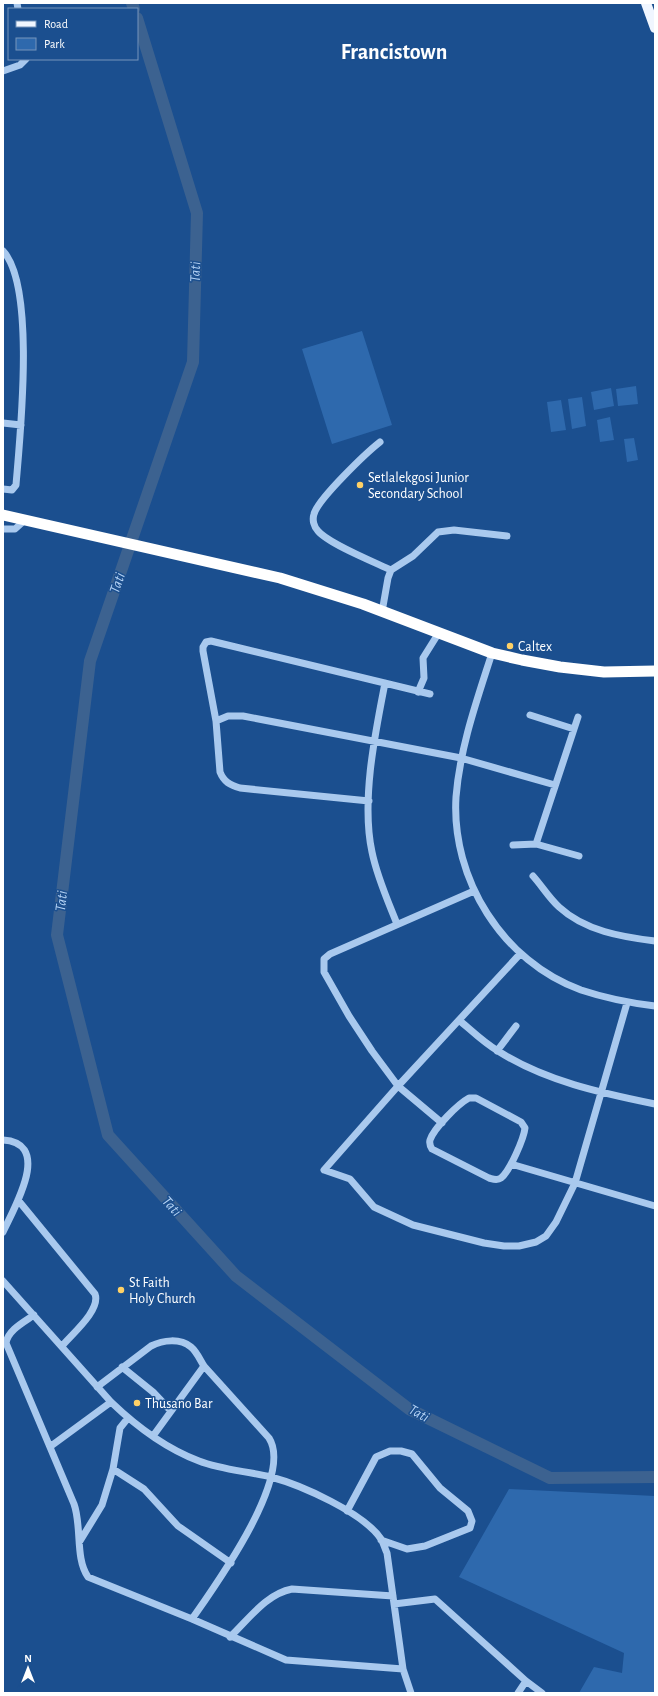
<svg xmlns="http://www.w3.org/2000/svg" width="658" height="1696" font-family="'Alegreya Sans',sans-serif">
  <rect width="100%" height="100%" fill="#1b4f8f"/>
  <path fill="#2e69ad" d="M362,331L392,425L332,444L302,349Z
    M636,386L638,404L618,406L616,389Z
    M611,388L614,406L594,410L591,392Z
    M582,397L586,426L572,429L568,399Z
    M561,400L566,430L551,432L547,402Z
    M610,417L614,440L600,442L597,420Z
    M634,438L638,460L627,462L624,439Z
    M509,1489L655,1496V1693H579L594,1667L622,1673L624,1653L459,1577Z"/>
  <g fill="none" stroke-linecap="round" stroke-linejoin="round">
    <path stroke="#3c6290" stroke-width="12" d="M132,3L134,9
      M137,18L197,213L193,362L90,661L57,935L108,1135L236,1276L409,1409L550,1478L655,1477"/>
    <path stroke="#a9c9ee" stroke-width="7" d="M17,3L18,9
      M3,71L20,65L26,59
      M3,251C36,286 20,436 16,485L12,490L3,489
      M3,423L21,425
      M380,442C366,453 318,499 314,514C312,520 314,527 318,531C329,544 374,562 391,570
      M3,529H15L25,520
      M382,612L388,578L391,570L413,556L438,532L454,530L507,536
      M492,653C477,700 460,747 456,797C451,879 503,962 581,990C605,998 630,1003 655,1006
      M385,683C375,734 361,801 372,852C377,877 388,901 397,924
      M418,692L424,678L423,658L438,634
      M530,715L574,729
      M216,721L203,651V647L206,642L211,641L430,694
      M369,801L240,788C230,785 224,782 220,772L216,721L228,716H243L461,758L555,785
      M536,844L578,717
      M513,845L536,844L579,856
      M533,876C542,886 549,898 559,907C585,931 622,937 655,941
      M520,954L398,1086L324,1170L350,1179L374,1207L413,1225L484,1243L504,1246H519L536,1242L546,1236L556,1222L575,1183L627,1003
      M459,1020C472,1031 484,1043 498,1051C545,1081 601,1093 655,1104
      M497,1051L516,1026
      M469,1098H476L521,1122L525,1128C524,1138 510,1171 501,1178C497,1181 493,1179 489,1178L432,1149C430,1146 429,1144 430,1140C434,1128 458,1104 469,1098Z
      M442,1123L398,1086L372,1051L349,1016L324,972V959L330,954L474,891
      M3,1140C53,1143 14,1208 3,1232
      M511,1164L655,1206
      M18,1200L95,1294C101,1310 72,1334 62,1346
      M3,1281L111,1402C136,1426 167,1449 199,1461C222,1470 247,1471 271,1477C301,1485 364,1513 381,1539C384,1544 385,1549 387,1553L403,1669L411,1693
      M34,1315C24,1322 8,1330 6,1343L74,1504C82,1526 75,1559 88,1577L192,1619L286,1660L403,1669
      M122,1367L153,1392L170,1410
      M97,1387L151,1346C163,1340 180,1338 191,1347C197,1352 200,1360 204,1366L153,1436
      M51,1446L111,1402
      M113,1469L120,1428L128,1418
      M347,1511L376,1457L390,1451H401L412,1454L440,1488L468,1511L472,1521L470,1528L425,1546L407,1549L381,1540
      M80,1541L102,1505L113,1469L144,1489L178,1526L231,1563
      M394,1604L435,1599L526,1681L542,1693
      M192,1619C215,1586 294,1477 269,1438L204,1366
      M230,1637C249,1619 266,1594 292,1589L393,1596
      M518,1693L526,1681"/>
    <path stroke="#f0f6ff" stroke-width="10" d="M646,3L655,28"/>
    <path stroke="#fff" stroke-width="11" d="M3,515L280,578L363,604L492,653L522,660L560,667L604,672L655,671"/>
  </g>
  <g fill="#ffd166" stroke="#1b4f8f" stroke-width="1.5">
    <circle cx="360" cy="485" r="4"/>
    <circle cx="510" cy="646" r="4"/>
    <circle cx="121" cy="1290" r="4"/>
    <circle cx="137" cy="1403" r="4"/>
  </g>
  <g text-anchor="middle" stroke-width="3" stroke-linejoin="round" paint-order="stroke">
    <g font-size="14" fill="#fff" stroke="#1b4f8f" text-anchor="start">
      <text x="368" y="482">Setlalekgosi Junior<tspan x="368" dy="16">Secondary School</tspan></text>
      <text x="518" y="651">Caltex</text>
      <text x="129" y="1287">St Faith<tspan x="129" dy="16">Holy Church</tspan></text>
      <text x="145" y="1408">Thusano Bar</text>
    </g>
    <g font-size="15" font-style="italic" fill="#b5d3f5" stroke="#1b4f8f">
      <text transform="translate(195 272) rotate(-88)" y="5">Tati</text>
      <text transform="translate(117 583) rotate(-71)" y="5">Tati</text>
      <text transform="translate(61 901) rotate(-83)" y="5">Tati</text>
      <text transform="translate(172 1206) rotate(48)" y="5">Tati</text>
      <text transform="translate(419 1413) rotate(29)" y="5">Tati</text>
    </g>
    <g font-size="22" font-weight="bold" fill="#fff" stroke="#1b4f8f">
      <text x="394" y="59">Francistown</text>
    </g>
  </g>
  <rect width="658" height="1696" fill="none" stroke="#ffffff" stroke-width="8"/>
  <rect x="8" y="8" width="130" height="52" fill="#1b4f8f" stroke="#7695bc"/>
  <rect x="16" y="21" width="20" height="6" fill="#f0f6ff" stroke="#7695bc"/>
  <text x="44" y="28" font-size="12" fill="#ffffff">Road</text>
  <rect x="16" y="38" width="20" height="12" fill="#2e69ad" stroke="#7695bc"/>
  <text x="44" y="48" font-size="12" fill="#ffffff">Park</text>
  <g transform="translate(28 1668)" stroke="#1b4f8f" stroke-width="3" paint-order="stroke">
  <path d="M0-3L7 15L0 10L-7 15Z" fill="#ffffff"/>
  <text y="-6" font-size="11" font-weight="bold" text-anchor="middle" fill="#ffffff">N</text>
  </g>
</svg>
